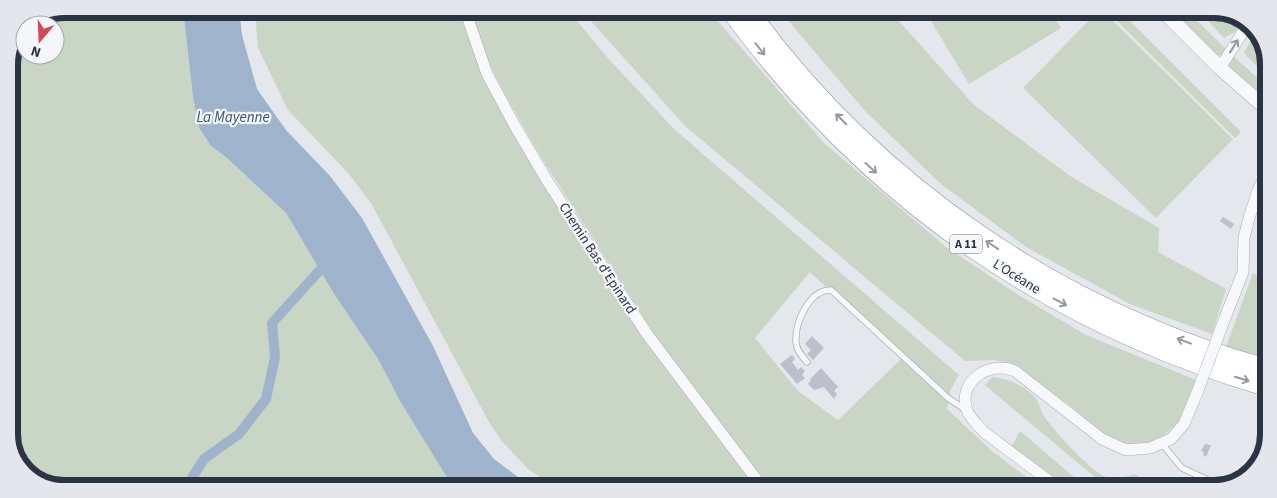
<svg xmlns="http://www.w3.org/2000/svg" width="1277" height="498" font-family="'Source Sans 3',sans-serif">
  <rect width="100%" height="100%" fill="#e4e7ec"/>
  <path fill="#c9d6c5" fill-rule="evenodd" d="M64,9H183L193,97L199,128L211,146L227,158L286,213L334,294L378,359L400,401L455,487H193L192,478L185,479L184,487L46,486L20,467L9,438V60L25,25ZM25,25H55V55H25Z
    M255,9L463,10L539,174L635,326L756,488H558L529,470L501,440L489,422L371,203L348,173L288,110L258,48Z
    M471,10H568L607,57L674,129L959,375L950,391L947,409L992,451L1042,489L769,488L667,354L541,157L502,89L480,44ZM810,272L901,359L838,420L798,391L755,338Z
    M581,10H711L717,20L825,144L946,247L1020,296L1086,335L1196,380L1179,421L1158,441L1132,444L1119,442L1095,428L1076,410L1016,366L995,360L965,361L685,126Z
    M780,11H890L974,105L1070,176L1159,228L1158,252L1226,289L1212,334L1130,304L1026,247L941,184L865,111Z
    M925,11H1050L1061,28L969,84Z
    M1098,11H1103L1233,139L1156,218L1023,88Z
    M1107,11H1120L1241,132L1235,138Z
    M1169,12H1188L1228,51L1222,56L1213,54Z
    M1199,12H1231L1242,20L1235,32L1224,38Z
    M1256,30L1268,60V78L1244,53Z
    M1233,56L1268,87V104L1230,70L1229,65Z
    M1253,273L1266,282V358L1226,347Z
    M992,377C1006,378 1020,384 1031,393C1039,400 1039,407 1044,416C1052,429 1091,471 1104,476C1115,481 1124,477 1134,474L1145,480L1146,489H1109L985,385Z
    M1020,431L1088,489H1066L1012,446Z"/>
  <path fill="#9fb4cc" d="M183,9H239L242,35L257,89L286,130L330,176L362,218L433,346L473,433L494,459L531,487H455L448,479L400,401L378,359L334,294L286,213L227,158L211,146L199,128L193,97Z
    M1267,201V226H1265L1257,221Z"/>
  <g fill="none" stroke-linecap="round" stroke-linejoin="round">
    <path stroke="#9fb4cc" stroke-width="10" d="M192,478L204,459L239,434L266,399L275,357L272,323L320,270"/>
  </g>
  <path fill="#bbc0ca" d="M1223,217L1234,224L1231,229L1220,221Z
    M812,336L824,348L813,360L807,354L811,350L805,344Z
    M792,355L795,359L792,362L798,370L801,367L805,371L802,375L805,378L797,384L780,364Z
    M821,368L838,387L834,391L837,394L834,399L824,387L814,390L808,384L811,380L810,379Z
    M1205,444L1211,445L1206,457L1203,455L1204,452L1201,451Z
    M1252,459L1257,463L1250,472L1247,470Z"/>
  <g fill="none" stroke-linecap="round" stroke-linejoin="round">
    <g stroke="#a9aeb7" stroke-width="7">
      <path id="service" d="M807,362C802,356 796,350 796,342C795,322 809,290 831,290L948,398L966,410
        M1162,444L1182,468L1210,481"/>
    </g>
    <g stroke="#a9aeb7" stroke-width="12">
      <path id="minor" d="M465,10L487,74L515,126L548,182L647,334L763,488
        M1220,68L1248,24
        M1223,323L1243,272L1244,238L1249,218L1258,190L1267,173
        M1060,489L984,432C978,425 970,419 967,410C957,381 990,360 1015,371L1102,439L1126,450L1150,448L1171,439L1184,424L1197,393"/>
    </g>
    <g stroke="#a9aeb7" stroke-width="15">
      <path id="tertiary" d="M1164,12L1220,68L1268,110"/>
    </g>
    <g stroke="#8b94a3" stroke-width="21">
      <path id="motorway" d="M731,10C866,195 1046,321 1266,386
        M748,11C874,185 1059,311 1266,369"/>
    </g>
    <use href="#service" stroke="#f7f8fa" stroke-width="5.5"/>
    <use href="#minor" stroke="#f7f8fa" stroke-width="11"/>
    <use href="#tertiary" stroke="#f7f8fa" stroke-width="14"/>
    <use href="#motorway" stroke="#fff" stroke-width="20"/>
    <g stroke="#a9aeb7" stroke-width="12" stroke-linecap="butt">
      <path id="minor-bridge" d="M1197,393L1223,323"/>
    </g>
    <use href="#minor-bridge" stroke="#f7f8fa" stroke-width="11"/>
  </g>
  <defs><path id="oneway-shaft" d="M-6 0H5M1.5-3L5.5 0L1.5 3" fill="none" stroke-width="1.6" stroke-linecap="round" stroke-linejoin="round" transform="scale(1.25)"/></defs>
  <use stroke="#9196a0" href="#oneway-shaft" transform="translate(1234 46) rotate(-58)"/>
  <g stroke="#959aa2">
    <use href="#oneway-shaft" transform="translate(760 49) rotate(52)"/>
    <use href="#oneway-shaft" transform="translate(841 119) rotate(-135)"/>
    <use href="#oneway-shaft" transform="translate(871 168) rotate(42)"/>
    <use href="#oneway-shaft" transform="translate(992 245) rotate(-146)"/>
    <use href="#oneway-shaft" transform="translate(1060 302) rotate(28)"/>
    <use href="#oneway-shaft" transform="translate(1184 341) rotate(-159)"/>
    <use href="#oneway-shaft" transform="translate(1242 379) rotate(17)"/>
  </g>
  <g text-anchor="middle" stroke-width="4.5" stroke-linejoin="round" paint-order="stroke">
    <rect fill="#f4f6f9" stroke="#676e7b" stroke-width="1" x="950" y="234.5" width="32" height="19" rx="4"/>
    <g font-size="12" font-weight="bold" fill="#2b3445">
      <text x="966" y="248">A 11</text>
    </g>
    <g font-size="14" fill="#2b3445" stroke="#f4f6f9">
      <text transform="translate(598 258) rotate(57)" y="5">Chemin Bas d'Epinard</text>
      <text transform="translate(1017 276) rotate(32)" y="5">L’Océane</text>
    </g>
    <g font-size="15" font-style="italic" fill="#34527a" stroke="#f4f6f9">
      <text x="233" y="122">La Mayenne</text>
    </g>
  </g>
  <path d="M0 0H1277V498H0ZM64 18H1214A46 46 0 0 1 1260 64V434A46 46 0 0 1 1214 480H64A46 46 0 0 1 18 434V64A46 46 0 0 1 64 18Z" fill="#e4e6eb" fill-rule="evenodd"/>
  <path fill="none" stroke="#2b3445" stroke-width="6" d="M64 18H1214A46 46 0 0 1 1260 64V434A46 46 0 0 1 1214 480H64A46 46 0 0 1 18 434V64A46 46 0 0 1 64 18Z"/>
  <g transform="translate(40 40) rotate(199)"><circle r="24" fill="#f4f6f9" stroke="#a4a8b1"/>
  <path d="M0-4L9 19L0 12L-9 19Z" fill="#d1495b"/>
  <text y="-8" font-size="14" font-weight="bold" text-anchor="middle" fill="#2b3445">N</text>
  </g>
</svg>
